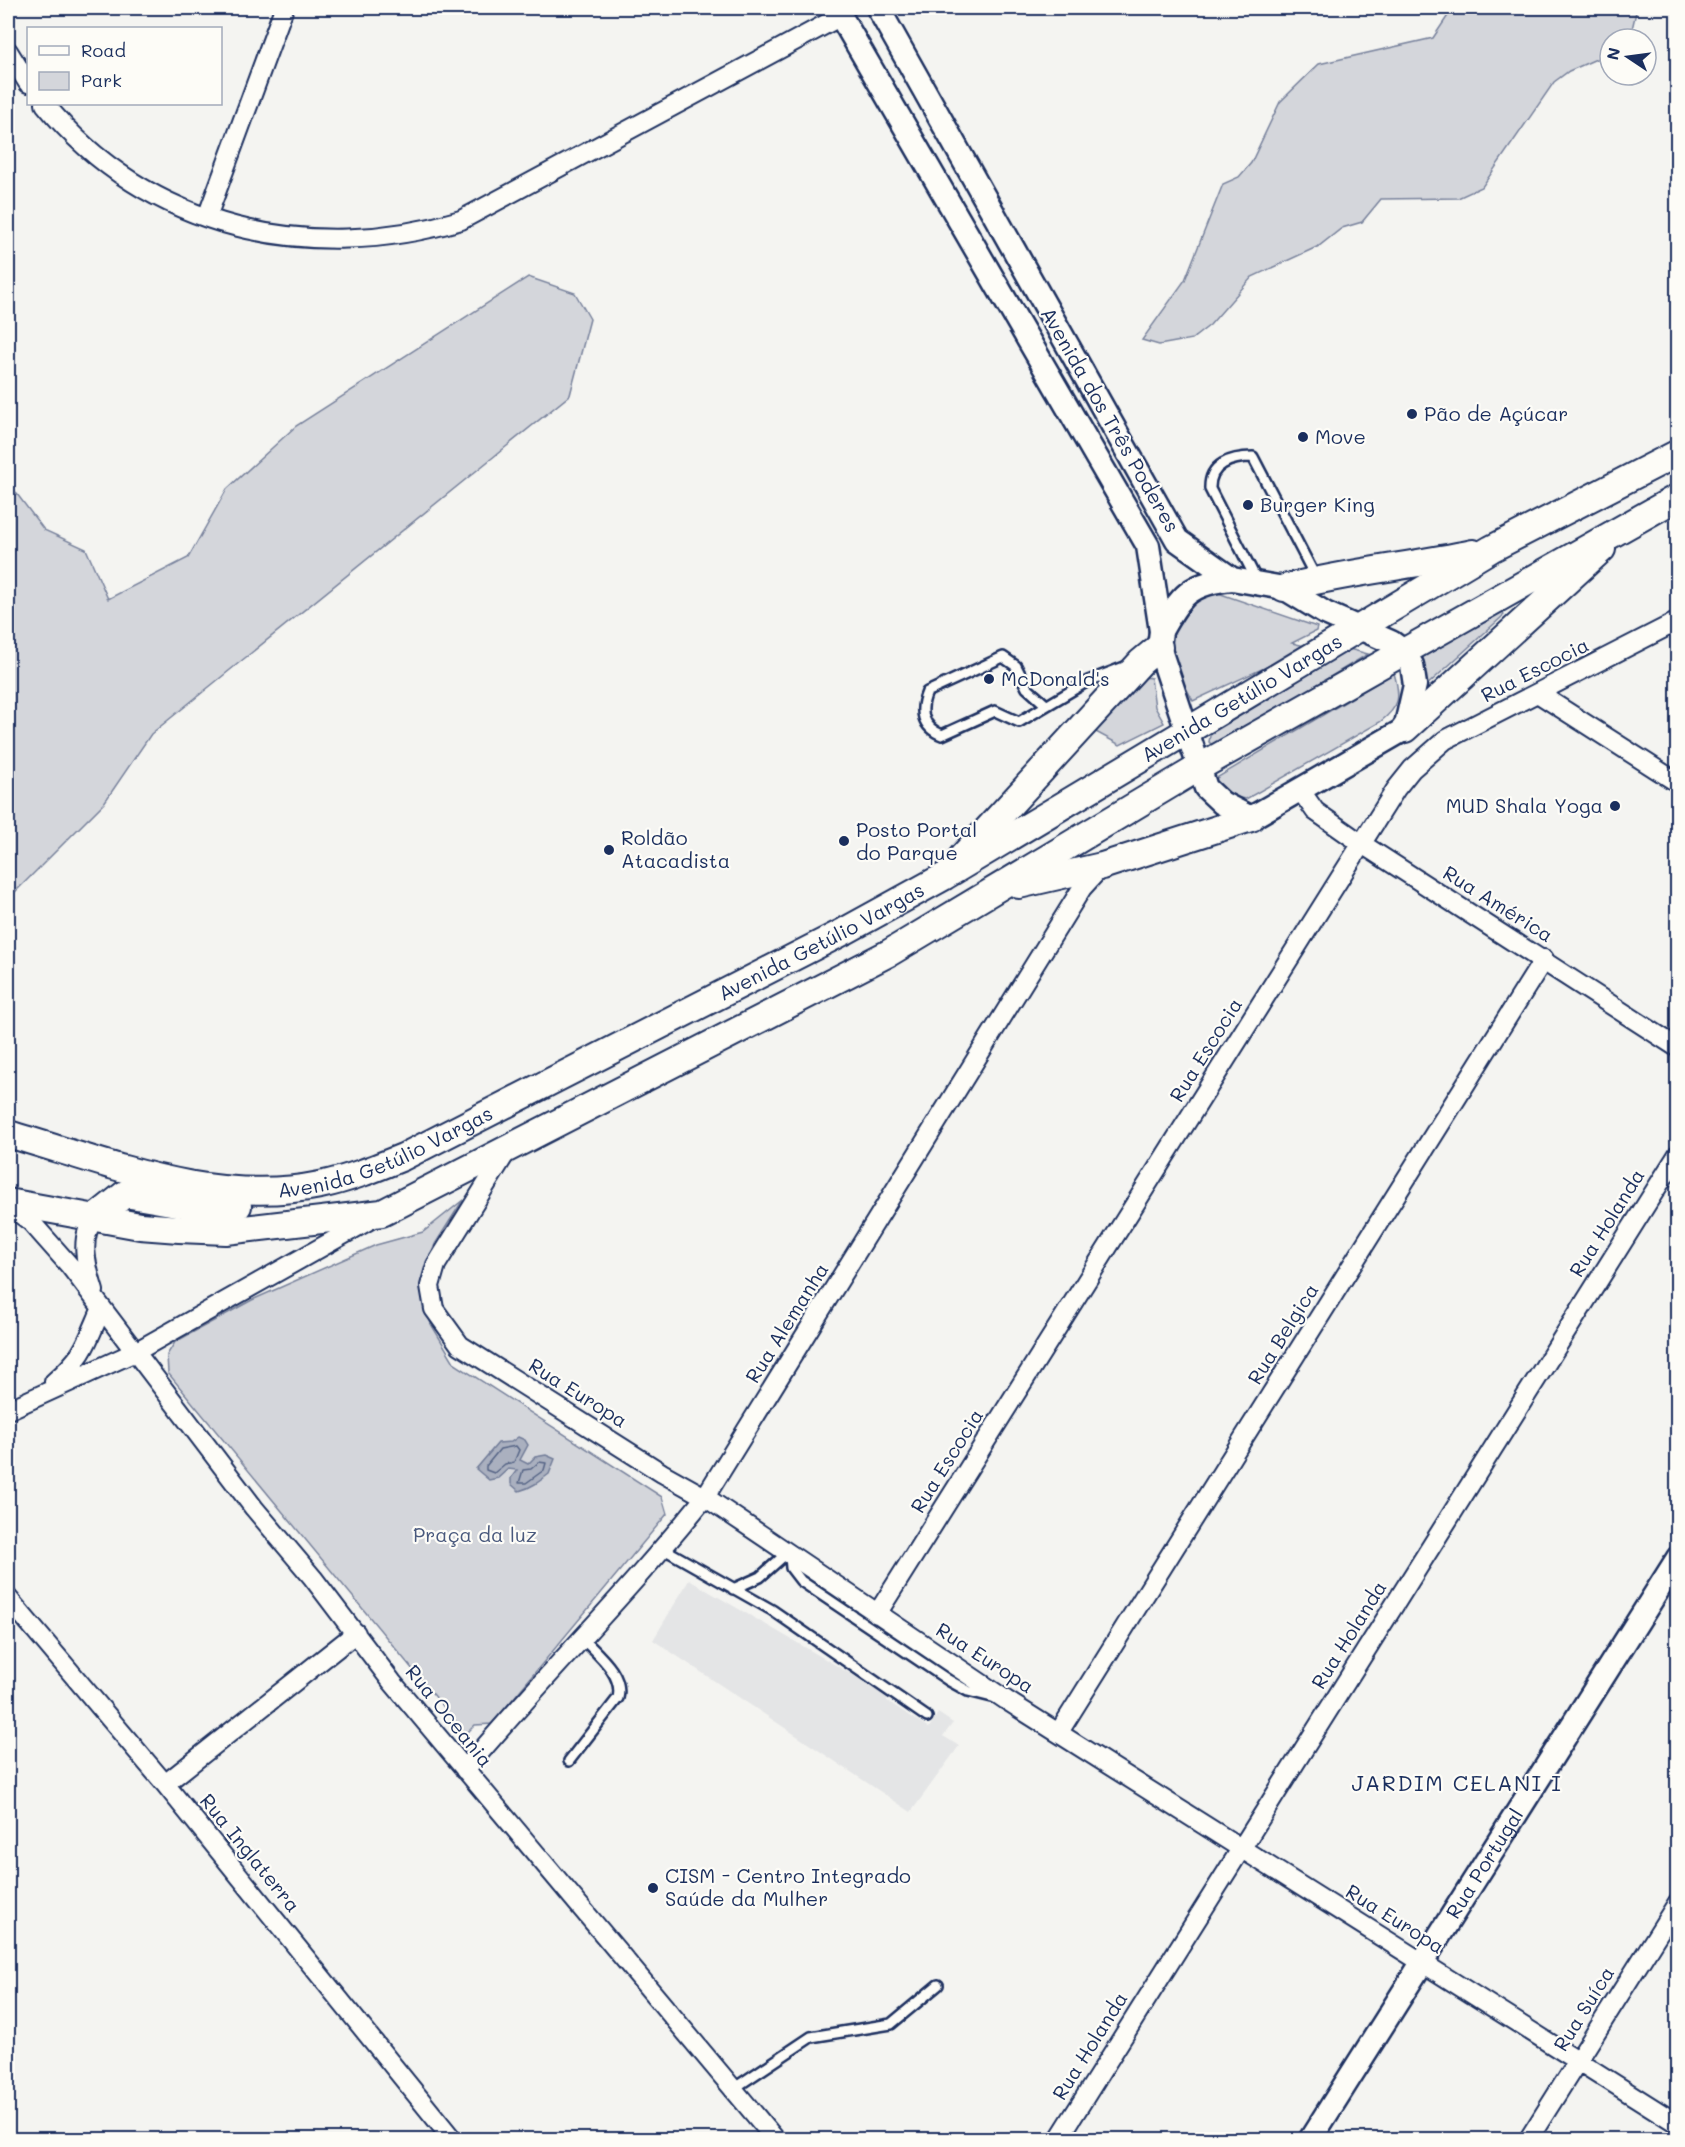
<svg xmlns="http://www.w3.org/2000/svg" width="1685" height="2147" font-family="Mali,sans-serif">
  <rect width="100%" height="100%" fill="#f4f4f1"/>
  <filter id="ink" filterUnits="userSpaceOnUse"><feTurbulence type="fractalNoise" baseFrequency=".0167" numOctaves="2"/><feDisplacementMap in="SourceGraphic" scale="12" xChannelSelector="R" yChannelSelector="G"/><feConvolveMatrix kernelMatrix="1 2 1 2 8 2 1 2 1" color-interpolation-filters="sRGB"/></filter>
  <g filter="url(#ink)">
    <path fill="#e4e5e6" d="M689,1580L887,1695V1701L929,1728L938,1713L953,1723L943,1736L959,1746L911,1812L653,1640Z"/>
    <path fill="#d4d6db" stroke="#78829c" stroke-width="1.5" d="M1453,8H1637L1632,29L1623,39H1610V53L1569,71L1554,82L1482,187L1458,198L1381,199L1362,222L1342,228L1319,246L1252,277L1210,325L1192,339L1159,345L1142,340L1185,280L1223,184L1239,177L1251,163L1280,102L1319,64L1433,38Z
      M528,277L575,293L590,319L570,395L151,734L104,803L8,899V482L44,530L86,549L108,599L188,558L227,489L296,426Z
      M1215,592L1317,627L1316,631L1292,643L1309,647L1193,701C1186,687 1175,670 1172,654C1166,625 1188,599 1215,592Z
      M1503,611L1504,615L1424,688L1421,658Z
      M1349,649L1368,654L1214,747L1209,742L1211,730Z
      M1394,673C1401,698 1400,706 1380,722L1246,799L1232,797L1213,780Z
      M1142,677L1151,678L1155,707L1164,723L1120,745L1094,731Z
      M463,1200L435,1244L427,1267L423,1296L431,1324L455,1364L662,1497L667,1514L492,1724L475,1725L466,1734L168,1373L167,1355L175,1342L252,1300L376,1245L423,1232Z"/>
    <path fill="#aab0bf" stroke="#717c98" stroke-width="1.5" d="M518,1437L525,1440L528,1445L520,1460L528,1464L535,1457L546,1455L555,1459L549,1474C540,1481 531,1488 519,1491L511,1484V1478L517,1470L508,1469L498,1478L489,1480L476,1469L498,1443L511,1442Z"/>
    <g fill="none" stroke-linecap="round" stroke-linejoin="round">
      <path stroke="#546385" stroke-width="1.5" d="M516,1446L519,1450L514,1462L505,1464L494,1473L486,1470V1466L500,1449Z
        M539,1462L546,1463L544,1470L526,1483H519L523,1470L531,1469Z"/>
      <g stroke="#1b2f5e" stroke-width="14">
        <path id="service" d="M1257,581L1210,489C1209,464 1231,457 1253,457L1316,578
          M1046,705L1027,688L1016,666L1003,657L927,692C919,711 922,727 942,735L995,711L1019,722L1088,681L1127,666
          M664,1549L772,1610L927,1717
          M790,1556L791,1568L801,1581L948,1680L968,1691L992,1697
          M733,1589L760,1577L787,1553
          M569,1761L618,1698C624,1674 597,1654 581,1637
          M733,2089L811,2037L891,2024L938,1985"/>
      </g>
      <g stroke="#1b2f5e" stroke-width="22">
        <path id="minor" d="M8,51L28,83
          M45,104C147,230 310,265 461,220L841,16
          M207,217L284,8
          M1539,694L1678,783
          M1301,791L1315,811L1362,844L1678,1048
          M507,1151L436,1265L430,1286L434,1309L460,1345L662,1473L705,1497L1006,1700L1678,2124
          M8,1205L31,1222L70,1266L254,1508L313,1578L392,1682L776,2140
          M94,1291C87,1269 78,1237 95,1218
          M54,1382C84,1356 86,1345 101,1310
          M8,1410L135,1352L375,1217
          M8,1598L165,1784L453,2140
          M877,1614L1396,789L1412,769L1445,740L1678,621
          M1059,1732L1544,959
          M465,1770C543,1677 629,1592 705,1497L1082,888L1102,866
          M165,1784L356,1633
          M1058,2140L1678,1154
          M1528,2140L1678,1902"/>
      </g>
      <g stroke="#1b2f5e" stroke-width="27">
        <g id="tertiary">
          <path d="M836,8L1148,546L1161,631L1159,647L1206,788L1222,803L1251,818L1405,729L1415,685L1412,665L1402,650L1391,642L1325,613L1284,588L1232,579L1177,540L878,8"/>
          <path d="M1161,631C1181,595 1190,583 1232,579"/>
          <path id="s1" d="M1310,2140L1678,1558"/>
        </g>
      </g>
      <g stroke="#1b2f5e" stroke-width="30">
        <g id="secondary">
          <path d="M1284,588C1346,572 1411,566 1473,553"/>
          <path d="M1405,729L1602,549"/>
          <path d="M962,857L1141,662L1159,647"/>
          <path d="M1019,885L1102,866L1251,818"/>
          <path id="s2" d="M8,1134C109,1163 213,1207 320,1185C349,1179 376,1168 403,1157L845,931L945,876L1491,549L1678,453"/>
          <path d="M8,1202L140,1226L179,1229L226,1231L382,1213L889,953L1198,768L1678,497"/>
          <path d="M95,1218L125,1194L194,1206H238"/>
        </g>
      </g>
      <use href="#service" stroke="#fdfcf7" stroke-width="9"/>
      <use href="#minor" stroke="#fdfcf7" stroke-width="18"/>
      <use href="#tertiary" stroke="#fdfcf7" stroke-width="22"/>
      <use href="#secondary" stroke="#fdfcf7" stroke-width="26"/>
    </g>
  </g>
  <g fill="#1b2f5e" stroke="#fdfcf7" stroke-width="2">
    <circle cx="1412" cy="414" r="6"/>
    <circle cx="1303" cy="437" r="6"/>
    <circle cx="1248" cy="505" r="6"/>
    <circle cx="989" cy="679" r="6"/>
    <circle cx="1615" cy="806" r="6"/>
    <circle cx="844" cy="841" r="6"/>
    <circle cx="609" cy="850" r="6"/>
    <circle cx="653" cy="1888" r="6"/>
  </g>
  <g text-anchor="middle" stroke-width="4.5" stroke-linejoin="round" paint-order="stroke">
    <g font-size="20" fill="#1b2f5e" stroke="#fdfcf7" text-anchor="start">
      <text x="1424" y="421">Pão de Açúcar</text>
      <text x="1315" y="444">Move</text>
      <text x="1260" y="512">Burger King</text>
      <text x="1001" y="686">McDonald's</text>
      <text x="1603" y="813" text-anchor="end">MUD Shala Yoga</text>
      <text x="856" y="837">Posto Portal<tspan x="856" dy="23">do Parque</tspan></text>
      <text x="621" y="845">Roldão<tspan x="621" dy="23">Atacadista</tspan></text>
      <text x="665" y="1883">CISM - Centro Integrado<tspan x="665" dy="23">Saúde da Mulher</tspan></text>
    </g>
    <g font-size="20" fill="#1b2f5e" stroke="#fdfcf7">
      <text transform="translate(1110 420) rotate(60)" y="7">Avenida dos Três Poderes</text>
      <text transform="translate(1535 670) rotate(-27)" y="7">Rua Escocia</text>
      <text dy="7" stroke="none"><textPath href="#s2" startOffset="1364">Avenida Getúlio Vargas</textPath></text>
      <text transform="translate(1498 904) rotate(32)" y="7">Rua América</text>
      <text dy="7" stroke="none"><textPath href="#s2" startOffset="878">Avenida Getúlio Vargas</textPath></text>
      <text transform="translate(1206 1050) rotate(-58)" y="7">Rua Escocia</text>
      <text dy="7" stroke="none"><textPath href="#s2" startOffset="392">Avenida Getúlio Vargas</textPath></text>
      <text transform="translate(1607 1223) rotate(-58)" y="7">Rua Holanda</text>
      <text transform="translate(787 1323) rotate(-58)" y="7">Rua Alemanha</text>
      <text transform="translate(1283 1334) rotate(-58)" y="7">Rua Belgica</text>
      <text transform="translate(578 1393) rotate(32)" y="7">Rua Europa</text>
      <text transform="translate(947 1461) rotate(-58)" y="7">Rua Escocia</text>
      <text transform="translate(1349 1635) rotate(-58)" y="7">Rua Holanda</text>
      <text transform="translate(985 1658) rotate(33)" y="7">Rua Europa</text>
      <text transform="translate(449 1716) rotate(51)" y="7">Rua Oceania</text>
      <text transform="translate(250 1853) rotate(51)" y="7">Rua Inglaterra</text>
      <text dy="7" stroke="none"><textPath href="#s1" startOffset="327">Rua Portugal</textPath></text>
      <text transform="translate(1395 1919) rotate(32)" y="7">Rua Europa</text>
      <text transform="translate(1584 2009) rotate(-58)" y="7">Rua Suíca</text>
      <text transform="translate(1090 2046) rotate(-58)" y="7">Rua Holanda</text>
    </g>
    <g font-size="20" fill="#49597d" stroke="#fdfcf7">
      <text x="475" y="1542">Praça da luz</text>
    </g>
    <g font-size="22" letter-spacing="1.5" fill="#1b2f5e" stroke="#fdfcf7">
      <text x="1457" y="1791">JARDIM CELANI I</text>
    </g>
  </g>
  <rect width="1685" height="2147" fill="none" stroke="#fdfcf7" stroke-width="30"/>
  <rect x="15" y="15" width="1655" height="2117" fill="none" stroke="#1b2f5e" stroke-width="2" filter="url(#ink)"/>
  <rect x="27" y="27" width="195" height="78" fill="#fdfcf7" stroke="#a3aaba" stroke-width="1.5"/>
  <rect x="39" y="46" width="30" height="9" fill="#fdfcf7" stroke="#a3aaba" stroke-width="1.5"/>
  <text x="81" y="57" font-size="18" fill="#1b2f5e">Road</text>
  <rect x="39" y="72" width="30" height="18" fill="#d4d6db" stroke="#a3aaba" stroke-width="1.5"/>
  <text x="81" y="87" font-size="18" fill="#1b2f5e">Park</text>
  <g transform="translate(1628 57) rotate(283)"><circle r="28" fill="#fdfcf7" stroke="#a3aaba" stroke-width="1.5"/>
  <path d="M0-4.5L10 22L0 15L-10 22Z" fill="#1b2f5e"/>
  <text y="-9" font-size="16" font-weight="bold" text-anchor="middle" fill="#1b2f5e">N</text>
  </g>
</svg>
